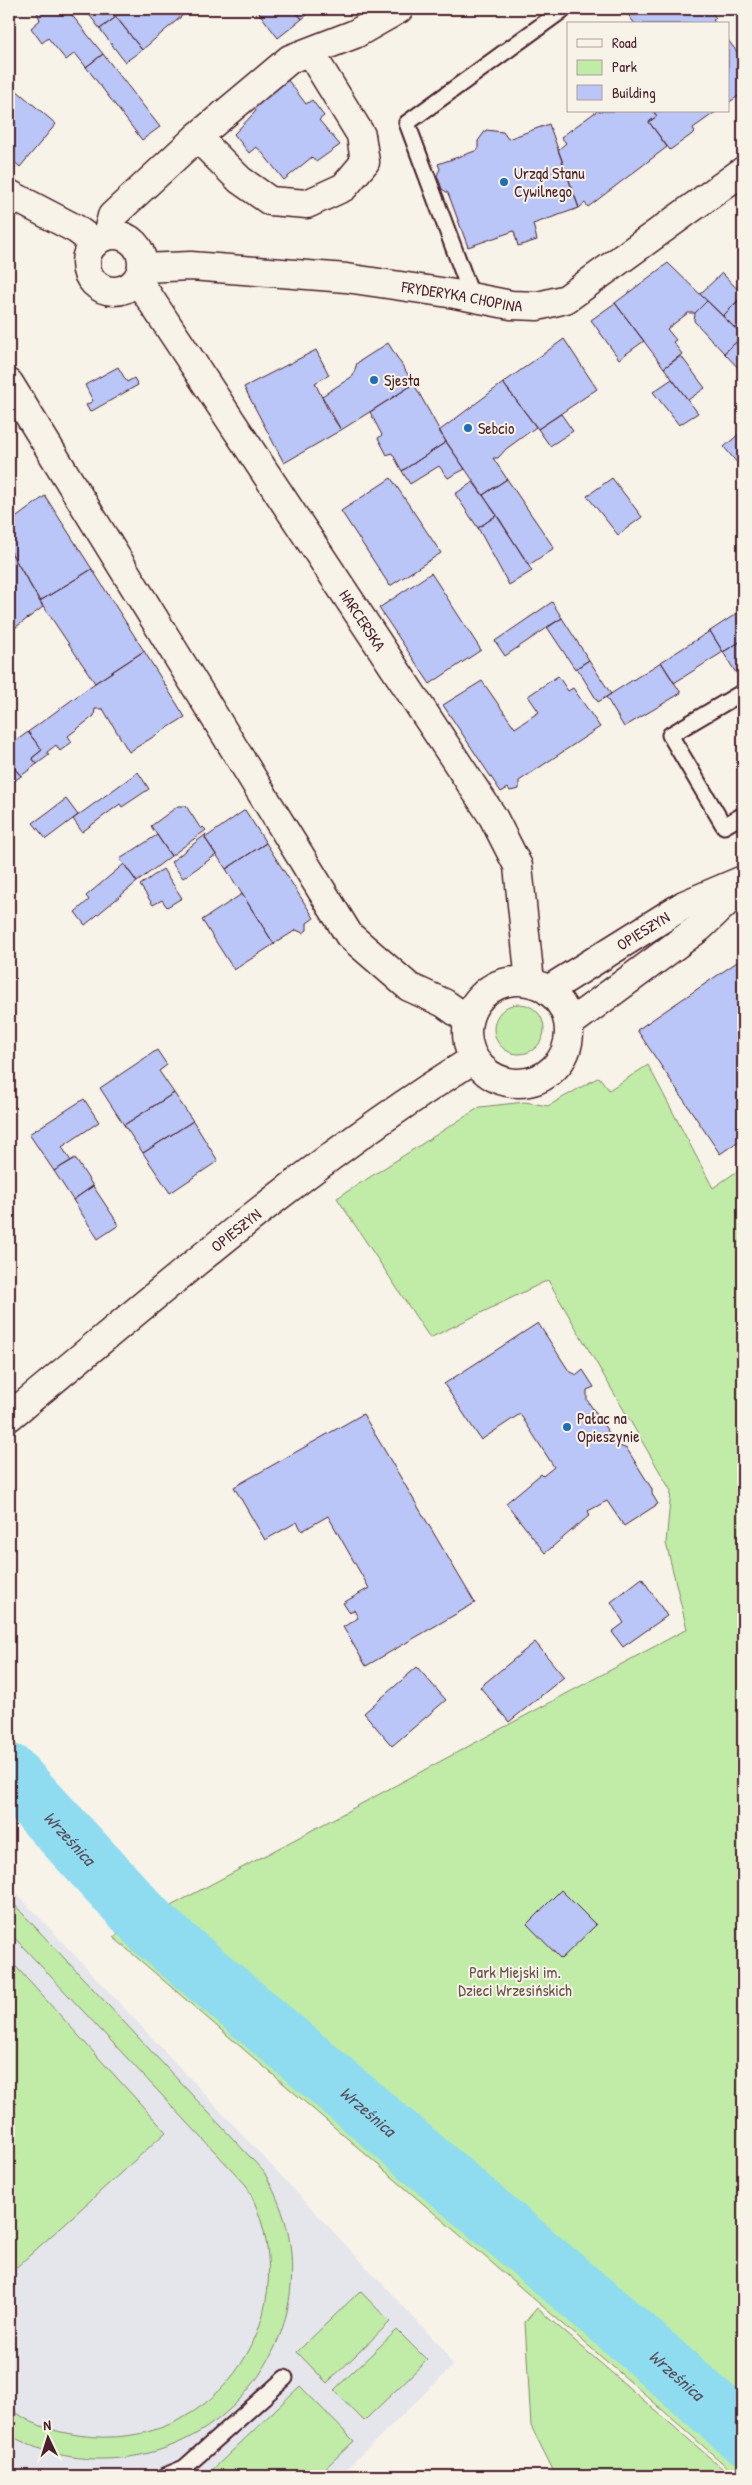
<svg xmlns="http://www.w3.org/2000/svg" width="752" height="2485" font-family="'Patrick Hand',sans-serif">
  <rect width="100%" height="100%" fill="#f7f3e8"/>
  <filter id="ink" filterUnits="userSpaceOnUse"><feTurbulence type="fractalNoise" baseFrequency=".02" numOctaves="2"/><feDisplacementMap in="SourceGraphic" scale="10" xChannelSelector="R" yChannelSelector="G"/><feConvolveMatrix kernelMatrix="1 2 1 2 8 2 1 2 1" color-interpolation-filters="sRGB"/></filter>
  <g filter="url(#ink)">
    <path fill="#e5e6ec" d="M9,1885L445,2351L452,2367L339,2476H9Z"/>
    <path fill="#c0eca8" stroke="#85866a" d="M494 1029a25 25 0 1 1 50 0a25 25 0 1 1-50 0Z
      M648,1065L713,1188L743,1167V2476H737L641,2391L113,1937L687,1629L666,1543L671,1491L548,1280L430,1338L337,1198L480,1107L525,1102L548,1106L599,1077L609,1090Z
      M9,1899L264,2172C278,2198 289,2224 291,2254C300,2356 223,2448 121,2458C84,2462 44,2455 12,2436L9,2439V2406C25,2423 54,2432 78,2435C220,2457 314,2308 246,2185L9,1932Z
      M9,1959L166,2132L9,2274Z
      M360,2291L390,2322L327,2383L297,2352Z
      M537,2308L731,2476H556L531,2426L525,2322Z
      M397,2330L427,2360L364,2421L334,2390Z
      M300,2386L354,2441L317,2476H206Z"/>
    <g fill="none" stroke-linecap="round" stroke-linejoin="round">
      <path stroke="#8fdbf0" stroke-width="59" id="s1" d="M9,1773L153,1929L628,2333L743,2434"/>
    </g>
    <path fill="#bac6f7" stroke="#4a1f2b" d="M9,9H19L9,16Z
      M36,9H67L103,54L86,67L75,53L66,60L48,38L42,43L31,28L40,20Z
      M85,9H110L116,17L100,29Z
      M110,9H188L189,10L142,50Z
      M256,9H294L302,19L278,38Z
      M294,9H310L312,11L302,19Z
      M624,9H709L716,18L713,20L716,24H635Z
      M116,17L142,50L125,62L100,29Z
      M728,40L743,60V93L728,103Z
      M103,54L160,127L142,140L86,67Z
      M284,75L306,104L312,100L324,116L319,120L340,145L316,162L312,157L284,180L260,150L256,147L249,153L234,134L256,111L250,104Z
      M9,84L56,124L20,167L9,157Z
      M597,111H653L657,116L649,122L667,147L588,207L585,203L579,208L558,150L566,143L561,137Z
      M653,111H717L693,128L695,132L670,150L649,122L657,116Z
      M549,124L579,208L533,224L537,240L518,246L514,231L468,247L448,193L442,189L437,175L440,169L438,164L478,150V141L486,130L503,132L508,139Z
      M668,263L707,301L695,313H688L667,329L676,340L673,342L682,354L664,368L615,303Z
      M722,273L743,295L723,316L700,294Z
      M743,296V336L723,316Z
      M707,301L743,336L724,353L694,321L695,313Z
      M615,303L644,341L619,359L591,320Z
      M743,336V373L724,353Z
      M564,339L597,389L538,429L503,383Z
      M388,343L414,384L341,430L322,396L353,376L357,363Z
      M316,350L329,375L315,383L329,412L341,430L284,463L244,387Z
      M681,356L705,388L688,400L664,368Z
      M118,367L127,382L134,378L138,385L90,412L86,405L93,401L85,385Z
      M672,379L698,413L679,425L653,392Z
      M503,383L536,427L506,449L498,458H493L507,479L483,495L439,431Z
      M414,384L446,442L402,471L392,453L387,455L378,438L382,435L370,412Z
      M561,414L573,431L550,446L538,429Z
      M740,433L743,437V470L724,447Z
      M446,442L465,469L448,478L439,466L410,484L402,471Z
      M391,478L441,553L390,586L341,511Z
      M612,478L642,517L618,535L587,496Z
      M507,479L554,548L529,565L483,495Z
      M473,482L497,515L478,528L455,494Z
      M45,496L92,569L40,601L9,549V523Z
      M497,515L532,571L509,585L478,528Z
      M9,549L43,607L12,630L9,625Z
      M92,569L144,651L95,683L40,601Z
      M431,573L481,650L430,684L379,608Z
      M552,602L562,618L505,656L495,641Z
      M739,612L743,618V640L723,652L710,631Z
      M562,618L589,660L575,669L547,627Z
      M710,631L723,652L674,683L661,662Z
      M743,640V668L736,673L723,652Z
      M144,651L185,717L129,752L103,709H95L94,716L68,736L72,742L60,751L56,745L47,752L49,755L37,764L32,758L42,750L28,732L95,683Z
      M589,660L611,694L598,702L577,668Z
      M661,662L681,693L624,727L606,697Z
      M558,676L568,691L573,688L600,727L519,781V789L510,791L508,788L501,792L443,705L482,681L515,728L539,712L528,696Z
      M28,732L42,750L32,758L37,764L21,776L9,762V746Z
      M9,762L21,776L9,785Z
      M138,772L149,789L122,807L120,804L82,832L73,819Z
      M66,799L78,815L46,839L33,823Z
      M178,806H186L201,829L203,827L206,830L171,856L151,826Z
      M245,810L266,843L226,869L205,838Z
      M206,834L205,838L216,855L183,878L171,862Z
      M157,835L171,856L137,882L120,859Z
      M266,843L314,918L307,923V930L303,933L296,930L274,944L226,869Z
      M124,864L137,882L85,925L75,912L89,900L86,896Z
      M163,869L182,898L167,907L162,900L153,905L140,885Z
      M242,894L274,944L234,970L202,920Z
      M743,958V1138L720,1154L637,1030Z
      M157,1050L167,1065L159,1071L174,1093L124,1125L100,1088Z
      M174,1093L193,1121L143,1153L124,1125Z
      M84,1099L99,1122L62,1147L71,1161L54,1171L29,1134Z
      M193,1121L218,1161L170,1193L143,1153Z
      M75,1158L93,1186L73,1200L54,1171Z
      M93,1186L119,1225L98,1239L73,1200Z
      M538,1323L569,1371L577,1375L583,1370L594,1387L587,1390V1400L617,1445L627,1449L652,1489V1494L658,1504L624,1526L607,1501L588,1511L590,1515L545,1553L506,1503L541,1474L543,1476L554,1467L520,1414L481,1440L444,1384Z
      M363,1414L475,1603L366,1666L343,1627L358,1618L354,1610L349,1612L343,1603L369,1588L328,1516L302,1531L297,1522L265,1540L234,1487Z
      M642,1578L667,1616L623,1647L612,1632L624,1623L611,1602Z
      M535,1642L564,1677L509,1722L480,1687Z
      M417,1667L446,1700L392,1746L364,1713Z
      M561,1890L596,1925L561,1959L527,1924Z"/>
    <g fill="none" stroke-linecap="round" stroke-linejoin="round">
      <g stroke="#4a1f2b" stroke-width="19">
        <path id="lane" d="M472,297L407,123L564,9
          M743,692L670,735L724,826L743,815
          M165,2476L184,2468L285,2378"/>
      </g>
      <g stroke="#4a1f2b" stroke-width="31">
        <g id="street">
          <path d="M197,137L240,180L270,201L307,204L344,187L365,162L361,135L310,52"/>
          <path d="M9,194L76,229L95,243"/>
          <circle cx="114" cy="263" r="28"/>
          <path d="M107,236L112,216L197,137L290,59L355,34L399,9"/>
          <path id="s2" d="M142,268L191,266L346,278L455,294L511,305L538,306L566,299L743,171"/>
          <path id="s3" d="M136,281L145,291L493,817L518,866L530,982"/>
          <path d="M9,383L349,935L409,987L444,1003L468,1020"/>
        </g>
      </g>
      <g stroke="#4a1f2b" stroke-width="31">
        <g id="secondary">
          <circle cx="518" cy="1032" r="51"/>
          <path id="s4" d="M548,990L684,905L743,880"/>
          <path d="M569,1024L699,928L742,887"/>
          <path id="s5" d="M9,1417C160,1293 307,1162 474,1059"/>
        </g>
      </g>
      <use href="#lane" stroke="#f7f3e8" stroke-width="15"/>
      <use href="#street" stroke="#f7f3e8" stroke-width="28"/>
      <use href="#secondary" stroke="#f7f3e8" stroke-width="28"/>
    </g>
  </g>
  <g fill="#1f6fb2" stroke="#f7f3e8" stroke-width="2">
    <circle cx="504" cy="182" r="5"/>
    <circle cx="374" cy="380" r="5"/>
    <circle cx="468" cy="428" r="5"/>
    <circle cx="567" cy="1427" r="5"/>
  </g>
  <g text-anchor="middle" stroke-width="4" stroke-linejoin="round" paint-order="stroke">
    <g font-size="16" fill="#4a1f2b" stroke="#f7f3e8" text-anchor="start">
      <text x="514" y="179">Urząd Stanu<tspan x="514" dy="18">Cywilnego</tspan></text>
      <text x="384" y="386">Sjesta</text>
      <text x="478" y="434">Sebcio</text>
      <text x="577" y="1424">Pałac na<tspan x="577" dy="18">Opieszynie</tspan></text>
    </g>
    <g font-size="16" fill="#4a1f2b" stroke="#f7f3e8">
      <text dy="6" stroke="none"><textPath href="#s2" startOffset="322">FRYDERYKA CHOPINA</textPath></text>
      <text dy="6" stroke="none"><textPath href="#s3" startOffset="408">HARCERSKA</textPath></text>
      <text dy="6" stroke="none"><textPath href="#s4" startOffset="112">OPIESZYN</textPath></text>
      <text dy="6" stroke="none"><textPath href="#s5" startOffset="294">OPIESZYN</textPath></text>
    </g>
    <g font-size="16" fill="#68524a" stroke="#f7f3e8">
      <text x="515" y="1978">Park Miejski im.<tspan x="515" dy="18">Dzieci Wrzesińskich</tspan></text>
    </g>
    <g font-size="18" font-style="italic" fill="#5b4e5c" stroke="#f7f3e8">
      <text dy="6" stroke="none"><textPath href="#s1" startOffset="89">Wrześnica</textPath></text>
      <text dy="6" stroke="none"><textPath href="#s1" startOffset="494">Wrześnica</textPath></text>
      <text dy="6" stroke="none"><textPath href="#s1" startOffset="900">Wrześnica</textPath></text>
    </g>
  </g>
  <rect width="752" height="2485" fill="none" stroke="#f7f3e8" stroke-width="30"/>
  <rect x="15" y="15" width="722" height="2455" fill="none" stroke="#4a1f2b" stroke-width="2" filter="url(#ink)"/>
  <rect x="567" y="22" width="162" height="90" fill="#f7f3e8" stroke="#b29e9c"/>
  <rect x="577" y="39" width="25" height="8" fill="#f7f3e8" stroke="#b29e9c"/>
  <text x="612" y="48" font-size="15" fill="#4a1f2b">Road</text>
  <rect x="577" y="60" width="25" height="15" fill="#c0eca8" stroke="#b29e9c"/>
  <text x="612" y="72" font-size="15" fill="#4a1f2b">Park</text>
  <rect x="577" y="85" width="25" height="15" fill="#bac6f7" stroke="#b29e9c"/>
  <text x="612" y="98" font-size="15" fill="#4a1f2b">Building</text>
  <g transform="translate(48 2438) rotate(356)" stroke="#f7f3e8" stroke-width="4" paint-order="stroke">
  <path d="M0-4L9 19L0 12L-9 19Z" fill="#4a1f2b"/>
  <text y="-8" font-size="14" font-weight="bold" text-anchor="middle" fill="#4a1f2b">N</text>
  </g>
</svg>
